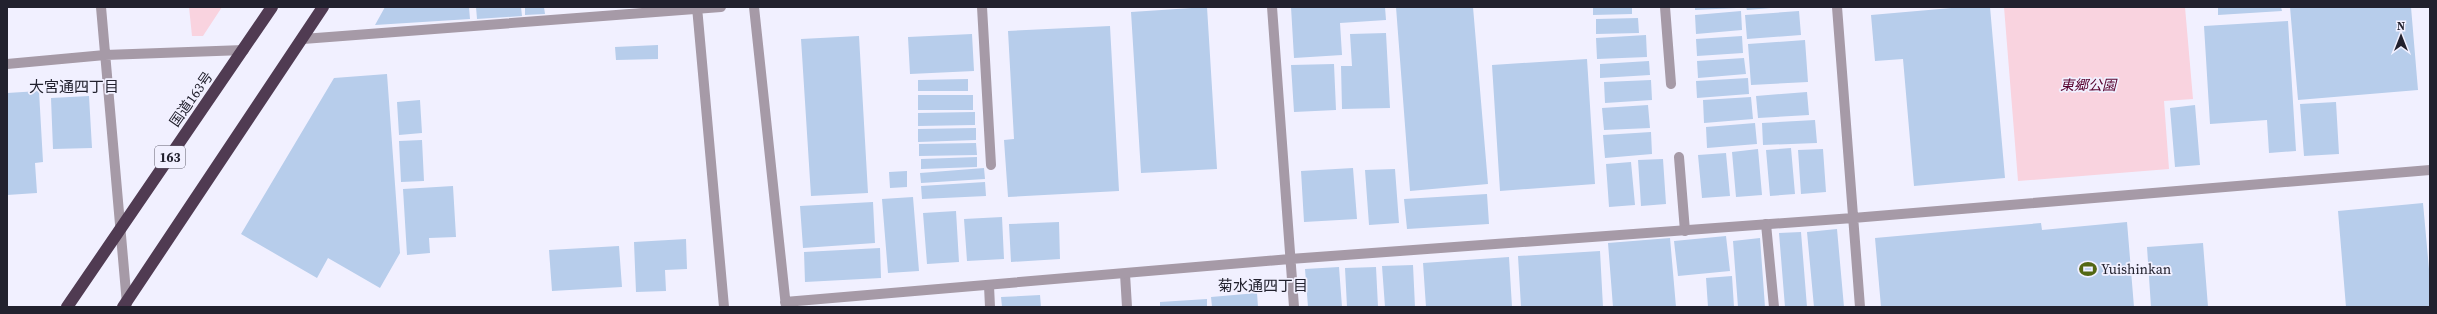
<svg xmlns="http://www.w3.org/2000/svg" width="2437" height="314" font-family="'Source Serif 4','Noto Sans JP',serif">
  <rect width="100%" height="100%" fill="#f1f0ff"/>
  <path fill="#f9d3df" d="M189,7H222L203,36H192Z
    M2004,7H2185L2193,99L2164,101L2169,169L2018,181Z"/>
  <path fill="#b7cdeb" d="M385,7H469L470,19L375,25Z
    M476,7H521L522,16L477,19Z
    M525,7H544L545,14L525,15Z
    M1207,7L1217,169L1141,173L1131,12Z
    M1291,7H1385L1386,20L1340,23L1342,55L1294,58Z
    M1396,7H1473L1488,184L1410,191Z
    M1593,7H1632V14L1593,15Z
    M1695,7H1737V8L1695,10Z
    M1746,7H1771V8L1747,10Z
    M1963,7H1990L2005,178L1914,186L1903,59L1875,61L1871,15Z
    M2218,7H2281L2282,11L2218,15Z
    M2290,7H2411L2418,90L2298,100Z
    M1741,11L1742,30L1696,34L1695,15Z
    M1799,11L1801,35L1747,39L1745,15Z
    M1638,18L1639,33L1596,34V19Z
    M2288,21L2296,151L2269,153L2267,120L2210,124L2204,26Z
    M1110,26L1119,191L1008,197L1004,140L1014,139L1008,31Z
    M1386,33L1390,108L1342,109L1341,66H1352L1350,34Z
    M972,34L974,71L910,74L908,37Z
    M1646,35L1647,57L1597,59L1596,38Z
    M859,36L868,193L811,196L801,39Z
    M1742,36L1743,53L1697,56L1696,39Z
    M1805,40L1808,82L1751,85L1748,44Z
    M658,45V59L616,60L615,47Z
    M1744,58L1746,74L1698,78L1697,61Z
    M1587,59L1595,184L1500,191L1492,65Z
    M1649,61L1650,75L1600,78V64Z
    M1334,64L1336,110L1294,112L1291,65Z
    M387,74L400,253L380,288L328,258L317,278L241,234L334,78Z
    M1748,78L1749,94L1697,98L1696,81Z
    M968,79V91H918V80Z
    M1651,80L1652,100L1605,103L1604,82Z
    M39,91L43,162L35,163L37,193L7,195V93Z
    M1807,92L1809,115L1758,118L1756,96Z
    M918,95H973V110H918Z
    M89,96L92,148L53,149L51,98Z
    M1751,97L1753,119L1704,123L1703,100Z
    M420,100L422,133L399,135L397,102Z
    M2336,102L2339,154L2304,156L2300,104Z
    M1648,105L1650,128L1604,130L1602,108Z
    M2195,105L2200,165L2175,167L2170,108Z
    M975,112V125L918,126V113Z
    M1815,120L1817,143L1763,145L1762,123Z
    M1755,123L1757,144L1707,148L1706,127Z
    M976,128V140L918,142V129Z
    M1651,132L1652,154L1605,158L1603,135Z
    M422,140L424,181L401,182L399,141Z
    M976,143L977,155L919,156V144Z
    M1791,148L1795,194L1770,196L1766,150Z
    M1758,149L1762,195L1736,197L1732,152Z
    M1823,149L1826,192L1801,194L1798,150Z
    M1726,153L1730,196L1702,198L1698,155Z
    M977,157V167L921,169V159Z
    M1663,159L1666,204L1641,206L1638,160Z
    M1631,162L1635,205L1609,207L1606,164Z
    M984,168L985,179L921,183L920,173Z
    M1353,168L1357,219L1304,222L1301,171Z
    M1395,169L1399,223L1369,225L1365,170Z
    M907,171V187L890,188L889,172Z
    M985,182L986,196L922,199L921,186Z
    M453,186L456,237L429,238L430,253L407,255L403,189Z
    M1487,194L1489,224L1407,229L1404,199Z
    M913,197L919,271L888,273L882,199Z
    M873,202L875,243L803,248L800,206Z
    M2423,203L2430,280V307H2346L2338,211Z
    M956,211L959,262L927,264L923,213Z
    M1002,217L1004,259L967,261L964,219Z
    M1059,222L1060,259L1011,262L1009,224Z
    M2127,222L2134,307H1881L1875,238L2041,223L2042,230Z
    M1837,229L1844,307H1814L1807,232Z
    M1801,232L1807,307H1785L1779,233Z
    M1726,236L1730,271L1678,276L1674,241Z
    M1670,238L1676,307H1613L1608,243Z
    M1760,238L1765,307H1738L1733,241Z
    M686,239L687,269L665,270L666,291L636,292L634,242Z
    M2203,243L2208,307H2151L2147,247Z
    M619,246L622,287L552,291L549,250Z
    M880,248L881,278L805,282L804,252Z
    M1600,251L1603,307H1521L1518,256Z
    M1509,257L1512,307H1426L1423,263Z
    M1413,265L1415,307H1385L1382,266Z
    M1339,267L1342,307H1308L1305,269Z
    M1376,267L1378,307H1347L1345,268Z
    M1732,276L1734,307H1708L1706,278Z
    M1257,293L1258,307H1212L1211,297Z
    M1040,295L1041,307H1002L1001,297Z
    M1207,299V307H1160V302Z"/>
  <g fill="none" stroke-linecap="round" stroke-linejoin="round">
    <path stroke="#a69aa7" stroke-width="10" d="M982,7L991,165
      M1665,7L1671,84
      M1679,157L1685,231
      M1766,224L1774,307
      M1125,274L1127,307
      M989,286L990,307"/>
    <path stroke="#a69aa7" stroke-width="10" d="M101,7L127,304
      M697,7L724,307
      M754,7L786,307
      M1272,7L1294,307
      M1837,7L1860,307
      M303,39L721,7
      M7,64L105,55L244,50
      M785,302L1290,259L1853,218L2430,170"/>
    <path stroke="#503b52" stroke-width="12" d="M67,307L272,7
      M123,307L323,7"/>
  </g>
  <defs>
    <g id="stadium-bare" transform="scale(1.38)"><path d="M0-5a6.5 5 0 1 0 0 10a6.5 5 0 1 0 0-10ZM-3.5-1.8h7v3.6h-7Z" fill="#536713" stroke="#f1f0ff" stroke-width="2.5" paint-order="stroke"/></g>
  </defs>
  <g fill-rule="evenodd">
    <use href="#stadium-bare" x="2088" y="269"/>
  </g>
  <g text-anchor="middle" stroke-width="3.5" stroke-linejoin="round" paint-order="stroke">
    <rect fill="#f1f0ff" stroke="#605f6d" stroke-width="1" x="155" y="146" width="30" height="22" rx="3"/>
    <g font-size="13" font-weight="bold" fill="#22212e">
      <text x="170" y="162">163</text>
    </g>
    <g font-size="14" font-style="italic" fill="#56002d" stroke="#f1f0ff">
      <text x="2088" y="90">東郷公園</text>
    </g>
    <g font-size="14" fill="#22212e" stroke="#f1f0ff">
      <text transform="translate(191 99) rotate(-55)" y="5">国道163号</text>
    </g>
    <g font-size="14" fill="#22212e" stroke="#f1f0ff" text-anchor="start">
      <text x="2101" y="274">Yuishinkan</text>
    </g>
    <g font-size="15" fill="#22212e" stroke="#f1f0ff">
      <text x="74" y="92">大宮通四丁目</text>
      <text x="1263" y="291">菊水通四丁目</text>
    </g>
  </g>
  <rect width="2437" height="314" fill="none" stroke="#22212e" stroke-width="16"/>
  <g transform="translate(2401 36)" stroke="#f1f0ff" stroke-width="3" paint-order="stroke">
  <path d="M0-3L7 15L0 10L-7 15Z" fill="#22212e"/>
  <text y="-6" font-size="11" font-weight="bold" text-anchor="middle" fill="#22212e">N</text>
  </g>
</svg>
